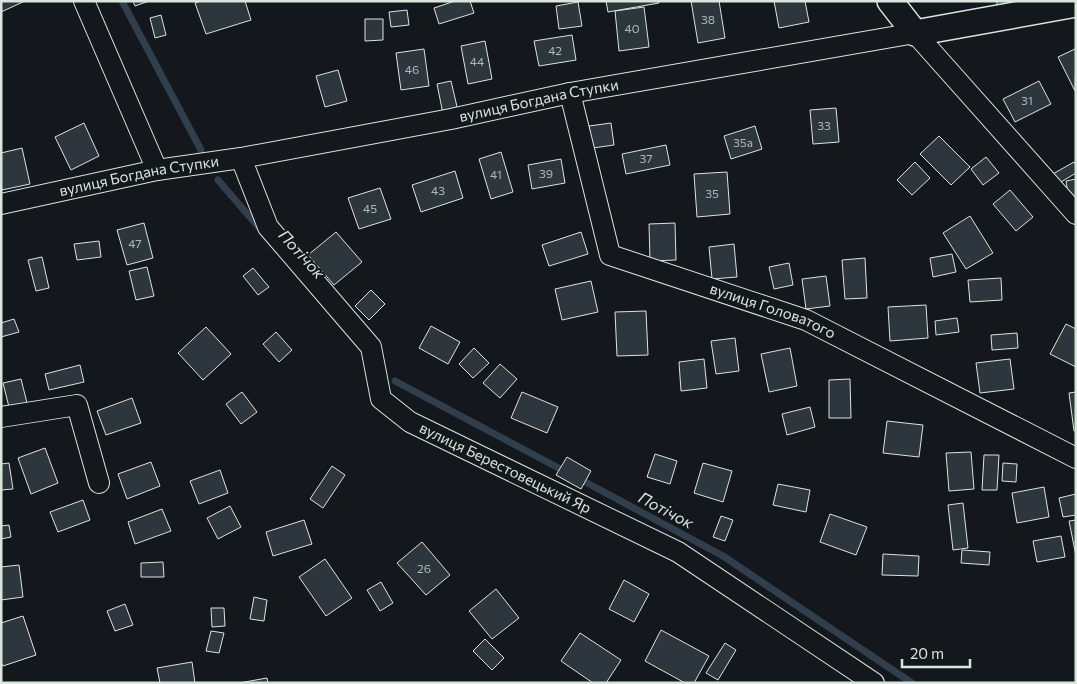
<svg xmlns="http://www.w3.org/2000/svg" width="1077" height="684" font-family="Commissioner,sans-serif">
  <rect width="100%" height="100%" fill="#14181c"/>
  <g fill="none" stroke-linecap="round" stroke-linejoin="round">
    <path stroke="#2f3f4d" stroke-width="7" d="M122,1L201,150
      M218,180L262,231
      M395,381L568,473
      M578,478L723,556L912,683"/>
  </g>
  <path fill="#2c363c" stroke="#d8e6dc" d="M1,1H25L1,12Z
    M133,1H149L135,6Z
    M201,1H245L251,20L206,34L195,3Z
    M455,1H470L474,13L439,24L434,8Z
    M606,1H658L659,3L608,12Z
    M691,1H719L725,38L698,43Z
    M774,1H805L809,22L779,28Z
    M997,1H1015V6L997,7Z
    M578,2L582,26L559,29L556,6Z
    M644,7L649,47L619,51L615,11Z
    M407,10L409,25L391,27L389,12Z
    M161,15L166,35L155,38L150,18Z
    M365,19H383V40L365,41Z
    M572,35L576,60L539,66L534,41Z
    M485,41L492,79L468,84L461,46Z
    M424,49L429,86L401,90L396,53Z
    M1075,49L1076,51L1075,91L1058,57Z
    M338,70L347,101L325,107L316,76Z
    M451,81L458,111L443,114L437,84Z
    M1039,81L1051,104L1015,122L1003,99Z
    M836,108L839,142L813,144L810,110Z
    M84,123L99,156L71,170L55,137Z
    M611,123L614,145L593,148L589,126Z
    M755,126L762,149L731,159L724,136Z
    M939,136L970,167L951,185L920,154Z
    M666,145L670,165L626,174L622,154Z
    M22,148L30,184L2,190L1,186V153Z
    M501,152L513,192L491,199L479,159Z
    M986,157L999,173L983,185L971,169Z
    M561,159L565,183L532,189L528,165Z
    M915,162L930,178L912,195L897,180Z
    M1074,162L1076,165V173L1056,185L1051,175Z
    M455,171L463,198L421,212L412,185Z
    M727,172L730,214L697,217L694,174Z
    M1076,179V206L1070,207L1066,181Z
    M380,188L391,219L359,229L348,198Z
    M1010,190L1033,217L1016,231L993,204Z
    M970,216L993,253L966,269L943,233Z
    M144,223L153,258L127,265L117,230Z
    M675,223L676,260L650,261L649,224Z
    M336,232L362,262L334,285L308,255Z
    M581,232L588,254L549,266L542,245Z
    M99,241L101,257L77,260L74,244Z
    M734,244L737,277L712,279L709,247Z
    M952,254L956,272L933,277L930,258Z
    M42,257L49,288L36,291L28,260Z
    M865,258L867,298L845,299L842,260Z
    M789,263L793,285L774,289L769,267Z
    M147,267L154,296L136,300L129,271Z
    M253,268L269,287L258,295L243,276Z
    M826,276L830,306L806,309L802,279Z
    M1001,278L1002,300L970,302L968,280Z
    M591,281L598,312L562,320L555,289Z
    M371,290L385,304L369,320L355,306Z
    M926,305L928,338L890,341L888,307Z
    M646,311L648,355L617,356L615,312Z
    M957,318L959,332L936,335L935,321Z
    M14,319L19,332L1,337V323Z
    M1066,324L1076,329V367L1050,354Z
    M431,326L460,342L448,364L419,348Z
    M206,327L231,354L203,380L178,353Z
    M276,332L292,350L279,362L263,344Z
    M1017,333L1018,348L992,350L991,335Z
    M735,338L739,371L716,374L711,341Z
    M474,348L489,363L473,378L459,364Z
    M790,348L797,386L769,392L761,354Z
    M704,359L707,388L681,391L679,362Z
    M1010,359L1014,389L980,393L976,363Z
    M500,364L517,379L500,398L483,383Z
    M80,365L84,382L49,390L45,374Z
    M21,379L29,411L11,415L3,383Z
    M850,379L851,418H829V380Z
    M242,392L257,412L241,424L226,404Z
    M522,392L558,407L547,433L511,418Z
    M1076,392V431H1074L1069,393Z
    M132,398L141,423L106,435L97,411Z
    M810,407L815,427L787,435L782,414Z
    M887,421L923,425L919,457L883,453Z
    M45,448L58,483L31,494L18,458Z
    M971,452L974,489L949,491L946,453Z
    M655,454L677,461L670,484L647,477Z
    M984,455H999L997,490H982Z
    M567,457L591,471L581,489L556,475Z
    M151,462L160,486L127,499L118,474Z
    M9,463L13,489L1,490V464Z
    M703,463L732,471L723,502L694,493Z
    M1003,463L1017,464L1016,482L1002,481Z
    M332,466L345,475L323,508L310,499Z
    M220,470L228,493L199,504L190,481Z
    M778,484L810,490L806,512L773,505Z
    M1044,487L1049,517L1017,523L1012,493Z
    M1076,494V515L1063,517L1059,498Z
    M83,500L90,520L58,532L50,512Z
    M963,503L968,548L953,550L948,505Z
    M230,506L241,527L218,539L207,518Z
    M162,509L171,531L135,544L128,522Z
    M830,514L867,527L856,555L820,542Z
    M721,516L733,520L725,541L713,537Z
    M304,520L312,544L273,556L266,532Z
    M1076,520V556L1069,521Z
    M9,525L11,537L1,539V526Z
    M1061,536L1065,557L1037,562L1033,541Z
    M422,542L450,575L426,595L397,563Z
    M962,550L990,552L989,565L961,563Z
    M883,554L919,556L918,576L882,575Z
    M325,559L352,598L326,616L299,577Z
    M163,562L164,577H141V563Z
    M19,565L23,597L1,600V567Z
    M624,580L649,594L634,622L609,609Z
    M381,582L393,603L380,611L367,590Z
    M496,589L519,618L492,639L469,611Z
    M254,597L267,600L264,621L250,619Z
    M125,604L133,625L115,631L107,611Z
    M211,608H224L225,626L212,627Z
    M23,616L36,655L3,666L1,662V623Z
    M661,630L709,656L694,683H685L645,661Z
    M211,631L224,633L219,653L206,651Z
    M580,633L621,660L606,683H593L561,661Z
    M485,639L504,658L492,670L473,651Z
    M725,643L736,650L718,680L706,673Z
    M192,662L195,683H160L157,668Z
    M267,678L268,683H239Z"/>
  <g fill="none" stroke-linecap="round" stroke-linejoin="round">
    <g stroke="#d8e6dc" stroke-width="22">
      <g id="minor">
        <path d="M84,1L157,170"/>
        <path id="s1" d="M570,93L610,255L806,320L1076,458"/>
        <path id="s2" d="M241,158L268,227L371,347L381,399L410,422L678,552L874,683"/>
        <path id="s3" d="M1,204L157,170L241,158L451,119L570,93L915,33L1076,214"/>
        <path d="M1,417L77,405L99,483"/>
      </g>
    </g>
    <g stroke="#d8e6dc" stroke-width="28">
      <path id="tertiary" d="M890,1L915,33L1076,4"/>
    </g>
    <use href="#minor" stroke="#14181c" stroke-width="20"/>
    <use href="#tertiary" stroke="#14181c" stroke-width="25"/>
  </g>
  <g text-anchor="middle" stroke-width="4" stroke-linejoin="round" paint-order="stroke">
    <g font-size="12" fill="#adbab4">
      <text x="708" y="24">38</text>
      <text x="632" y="33">40</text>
      <text x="555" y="55">42</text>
      <text x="477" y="66">44</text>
      <text x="412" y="74">46</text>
      <text x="1027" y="105">31</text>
      <text x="824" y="130">33</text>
      <text x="743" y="147">35а</text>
      <text x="646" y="163">37</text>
      <text x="546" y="178">39</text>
      <text x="496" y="179">41</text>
      <text x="438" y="195">43</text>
      <text x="712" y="198">35</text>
      <text x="370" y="213">45</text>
      <text x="135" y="248">47</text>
      <text x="424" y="573">26</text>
    </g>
    <g font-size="15" fill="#d8e6dc" stroke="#14181c">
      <text dy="5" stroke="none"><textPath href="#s3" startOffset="548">вулиця Богдана Ступки</textPath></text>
      <text dy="5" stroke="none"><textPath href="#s3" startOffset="141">вулиця Богдана Ступки</textPath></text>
      <text dy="5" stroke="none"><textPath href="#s1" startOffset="339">вулиця Головатого</textPath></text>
      <text dy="5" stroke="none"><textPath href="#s2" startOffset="428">вулиця Берестовецький Яр</textPath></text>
    </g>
    <g font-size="16" font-style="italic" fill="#d8e6dc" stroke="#14181c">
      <text transform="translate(302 254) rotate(48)" y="6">Потічок</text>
      <text transform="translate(666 510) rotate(28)" y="6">Потічок</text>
    </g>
  </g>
  <rect width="1077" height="684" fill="none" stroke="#d8e6dc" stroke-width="5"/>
  <path d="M902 659v8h68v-8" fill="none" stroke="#d8e6dc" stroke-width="2.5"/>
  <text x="910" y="659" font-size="15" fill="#d8e6dc" stroke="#14181c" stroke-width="4" paint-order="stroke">20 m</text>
</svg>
